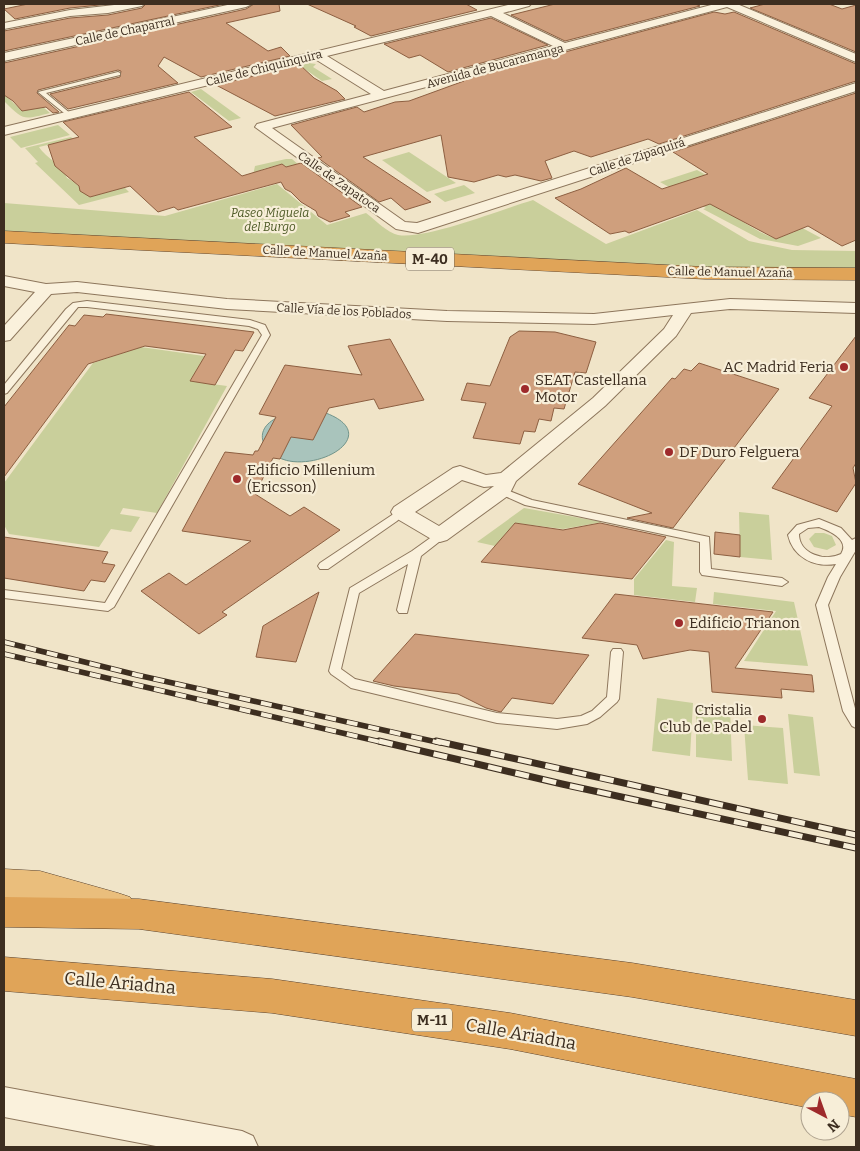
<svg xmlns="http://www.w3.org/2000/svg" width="860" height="1151" font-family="Bitter,serif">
  <rect width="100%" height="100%" fill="#f0e4c8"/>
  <path fill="#c9cf9b" d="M308,63L316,64L313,67L332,79L322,81L299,65Z
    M201,89L241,118L229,121L191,92Z
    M4,94L22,111L43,107L50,113C23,120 24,121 4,101Z
    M58,125L70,135L21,148L10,137Z
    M71,137L78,144L63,145L60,142L39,147C46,158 63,165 67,178C76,182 83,191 90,197L112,191L119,182L129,192L79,205L35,163L38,162L25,148Z
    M409,152L456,183L427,192L382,160Z
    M286,159H292L299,165L286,167L282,164L263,169L253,175L255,166Z
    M697,170L715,180L703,181L697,178L679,184L760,232L776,239L794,232L793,223L821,238L798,246L760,239L703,209L706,208L660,182Z
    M277,184L327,225L366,213C375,220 388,233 398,235C426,240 503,209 533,200L606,244L697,210L749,241L792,250L856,251V270L631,266L4,232V203L165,216Z
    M464,185L475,193L445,202L434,194Z
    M141,347L211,357L217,380L192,377L190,381L227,386L157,513L123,508L120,514L140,517L131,532L111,529L99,547L9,534L4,525V483L93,363Z
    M524,508L603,522L563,529L515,523L495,546L477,542Z
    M739,512L769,515L772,560L740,557Z
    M815,533H824L832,536L836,545L827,550L814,547L809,539Z
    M666,540L674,542L672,586L697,588L695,602L634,595V579Z
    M714,592L794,602L808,666L744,661L776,611L713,604Z
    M657,698L693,703L690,756L652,751Z
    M696,704L730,708L732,761L696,757Z
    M788,714L813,717L820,776L794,773Z
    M744,725L783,728L788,784L748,780Z"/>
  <path fill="#a9c4bc" stroke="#6f938a" d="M323,412C381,432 328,468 289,461C261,455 250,428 281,416C293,411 311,413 323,412Z"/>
  <path fill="#cf9f7d" stroke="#8d5f41" d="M28,4H109L70,8L15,19L4,9Z
    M146,4H224L4,51V31L70,18L108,15L142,8Z
    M254,4H279L280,11L226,23L268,51L281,47L290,56L201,77L164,57L158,66L178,83L68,109L50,94L120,77L121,71L118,70L38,90L37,93L59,112L53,113L46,107L22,111L13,101L4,95V63L246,9Z
    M307,4H466L477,10L371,36L354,27L356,26Z
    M555,4H695L700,6L565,41L511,15Z
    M765,4H829L842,9L856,5V52L750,8Z
    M714,12L725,14L734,12L856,64V81L659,144L648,139L591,157L574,151L545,161L552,178L541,181L515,175L506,177L498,175L474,182L448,177L441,135L363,157L431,202L405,210L391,198L379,202L318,158L322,157L291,125L357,107L364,112L395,102L409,101L464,81L461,80Z
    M491,18L548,45L448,72L420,55L409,58L384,44Z
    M300,65L314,78L337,91L345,99L275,116L216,85Z
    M189,92L232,127L194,137L242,176L282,164L286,167L301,163L362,207L345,212L350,216L330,222L318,216L316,211L301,202L291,192L285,189L281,182L178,210L174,207L158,212L130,186L90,197L80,191L79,186L55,166L48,145L79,137L63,122Z
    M856,93V240L842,246L808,226L776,239L710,204L629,233L625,231L610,234L555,198L581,189L626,168L662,189L708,174L673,152Z
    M106,314L254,332L243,351L235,350L215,385L190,381L206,354L145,346L88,364L4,477V407L69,325L75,326L84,315L103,317Z
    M519,331L555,332L596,342L586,373L575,372L564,409L554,408L551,421L539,419L535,432L524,431L520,444L473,438L486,403L461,400L467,383L490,386L510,337Z
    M856,336V463L853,468L856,483L837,512L772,488L832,406L809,398Z
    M390,339L424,400L379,409L374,399L329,408L313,440L291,437L280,459L273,458L255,494L290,516L304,507L340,530L222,612L227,615L199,634L141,591L169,573L186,585L251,541L182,531L225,452L253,455L255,451H258L276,417L259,414L285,365L362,375L348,346Z
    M699,363L779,389L673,528L627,518L652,513L578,484L672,378L675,379L684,369L691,371Z
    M515,523L563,530L600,523L666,537L632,579L481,562Z
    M715,532L740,535V557L714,554Z
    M4,537L108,552L102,563L115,565L105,582L91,580L84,591L4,578Z
    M319,592L296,662L256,657L263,626Z
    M615,594L773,612L735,668L812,675L814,692L781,689L782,698L712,692L709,652L690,650L643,659L637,645L582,638Z
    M415,634L589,655L553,704L512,698L501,712L497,711L486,708L458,694L394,686L373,681Z"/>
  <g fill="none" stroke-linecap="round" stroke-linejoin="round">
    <g stroke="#8d765c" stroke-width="2">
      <path id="service" d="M118,72L120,73V75L46,93L71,114V116L69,117L38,92Z
        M87,301L250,320L265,325L270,335L114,607L108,611L4,598V590L105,603L262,335L258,329L249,326L87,307H78L7,393L4,394V385L66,309L73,303Z
        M502,488L532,500L709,537L711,569L782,578L788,582L782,586L702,575L700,572V542L525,505L498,493L497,491Z
        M401,509L406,512L397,521L328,569H320L318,566L320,563Z
        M819,519L841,528L852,540L856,538V550L840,577L828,605L856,712V728L852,726L843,711L816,605L828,577L836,564C814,568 793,557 788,535L797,525ZM819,527C830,531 850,540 841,554C825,562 799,554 799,534L808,528Z
        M440,531L444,532L445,535L444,538L421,556L407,613H399L397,610L408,564L359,593L341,669L355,679L497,713L557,719L581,716L592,711L607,697L611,652L613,649H621L623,652L619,699L617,702L600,717L587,724L557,729L497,723L351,688L331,674L329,671L350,588L412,551Z"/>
    </g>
    <g stroke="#8d765c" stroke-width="2">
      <path id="minor" d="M123,4H144L142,6L108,13L70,16L4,29V23L70,10Z
        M232,4H252L246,7L4,61V53Z
        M512,4H531L529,6L503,13L565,43L715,4H737L856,54V62L727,7L272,128L405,222L417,223L856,83V91L418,233L396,229L255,127L257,124L371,94L315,59L4,135V127ZM491,16L553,46L384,91L327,56Z
        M4,276L46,284L77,282L227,299L447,311L594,314L730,299L856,303V313L730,309L691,313L676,336L605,406L516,481L509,495L447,540L440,542L433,540L394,517L391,512L394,507L453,468L460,466L486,475L501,473L593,398L664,329L673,315L594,324L447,321L227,309L77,292L51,294L10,340L4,341V326L35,292L4,286ZM462,480L484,487L494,486L439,526L415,512Z
        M4,1087L242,1131L253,1136L258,1147H161L4,1117Z"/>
    </g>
    <g stroke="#5b4430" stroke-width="1">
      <path id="trunk" d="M4,869L40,871L118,893L130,897L136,908L130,919L118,923L40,901L4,899Z"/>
    </g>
    <g stroke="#5b4430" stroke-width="1">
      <path id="motorway" d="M4,231L705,267L856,268V280L705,279L4,243Z
        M4,897L139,899L632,963L856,1000V1036L632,997L139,929L4,927Z
        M4,957L272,979L510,1013L856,1079V1117L840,1114V1101H810V1108L510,1049L272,1013L4,991Z"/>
    </g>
    <use href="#service" fill="#faf1dc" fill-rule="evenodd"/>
    <use href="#minor" fill="#faf1dc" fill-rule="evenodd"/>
    <use href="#trunk" fill="#eabe7c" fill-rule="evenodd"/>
    <use href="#motorway" fill="#e0a458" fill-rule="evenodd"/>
    <g stroke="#3d2e20" stroke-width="5.5">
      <path id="rail-far1" d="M4,642L137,675L441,743
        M4,654L385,743"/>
    </g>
    <g stroke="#3d2e20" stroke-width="7">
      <path id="rail" d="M379,741L562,784L856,848
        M436,741L856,835"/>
    </g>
    <use href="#rail-far1" stroke="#f7eed8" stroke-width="4" stroke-dasharray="11" stroke-linecap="butt"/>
    <use href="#rail" stroke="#f7eed8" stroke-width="5" stroke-dasharray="14" stroke-linecap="butt"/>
  </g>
  <g fill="#9e2a2b" stroke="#f7eed8" stroke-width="2">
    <circle cx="844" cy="367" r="5"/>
    <circle cx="525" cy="389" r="5"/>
    <circle cx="669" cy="452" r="5"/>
    <circle cx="237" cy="479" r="5"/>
    <circle cx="679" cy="623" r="5"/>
    <circle cx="762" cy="719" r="5"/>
  </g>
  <g text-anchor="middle" stroke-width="4.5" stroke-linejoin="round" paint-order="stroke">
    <g font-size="12" fill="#3d2e20" stroke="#f7eed8">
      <text transform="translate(125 31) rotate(-12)" y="4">Calle de Chaparral</text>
      <text transform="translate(495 66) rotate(-15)" y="4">Avenida de Bucaramanga</text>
      <text transform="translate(264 68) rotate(-14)" y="4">Calle de Chiquinquira</text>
      <text transform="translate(637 157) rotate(-18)" y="4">Calle de Zipaquirá</text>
      <text transform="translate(339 182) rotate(35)" y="4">Calle de Zapatoca</text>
      <text transform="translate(325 253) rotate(3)" y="4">Calle de Manuel Azaña</text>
      <text transform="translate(730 272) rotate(1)" y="4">Calle de Manuel Azaña</text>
      <text transform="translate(344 311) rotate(3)" y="4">Calle Vía de los Poblados</text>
    </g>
    <g font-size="12" font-style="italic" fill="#4d5a26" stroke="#f7eed8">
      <text x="270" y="217">Paseo Miguela<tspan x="270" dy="14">del Burgo</tspan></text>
    </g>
    <g fill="#f7eed8" stroke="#756857" stroke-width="1">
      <rect x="406" y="247.5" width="48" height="23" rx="4"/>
      <rect x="412" y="1008.5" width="40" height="23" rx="4"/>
    </g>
    <g font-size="14" font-weight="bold" fill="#3d2e20">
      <text x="430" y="264">M-40</text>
      <text x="432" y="1025">M-11</text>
    </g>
    <g font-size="15" fill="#3d2e20" stroke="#f7eed8" text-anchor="start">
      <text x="834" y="372" text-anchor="end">AC Madrid Feria</text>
      <text x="535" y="385">SEAT Castellana<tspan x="535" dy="17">Motor</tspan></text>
      <text x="679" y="457">DF Duro Felguera</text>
      <text x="247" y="475">Edificio Millenium<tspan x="247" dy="17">(Ericsson)</tspan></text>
      <text x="689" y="628">Edificio Trianon</text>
      <text x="752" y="715" text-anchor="end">Cristalia<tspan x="752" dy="17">Club de Padel</tspan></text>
    </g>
    <g font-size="18" fill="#3d2e20" stroke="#f7eed8">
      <text transform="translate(120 983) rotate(5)" y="6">Calle Ariadna</text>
      <text transform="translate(521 1034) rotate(10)" y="6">Calle Ariadna</text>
    </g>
  </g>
  <rect width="860" height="1151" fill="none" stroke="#3d2e20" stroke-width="10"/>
  <g transform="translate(825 1116) rotate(139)"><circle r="24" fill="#f7eed8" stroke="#ada18e"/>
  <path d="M0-4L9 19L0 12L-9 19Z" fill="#9e2a2b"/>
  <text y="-8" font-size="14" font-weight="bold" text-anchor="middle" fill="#3d2e20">N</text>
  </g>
</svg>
